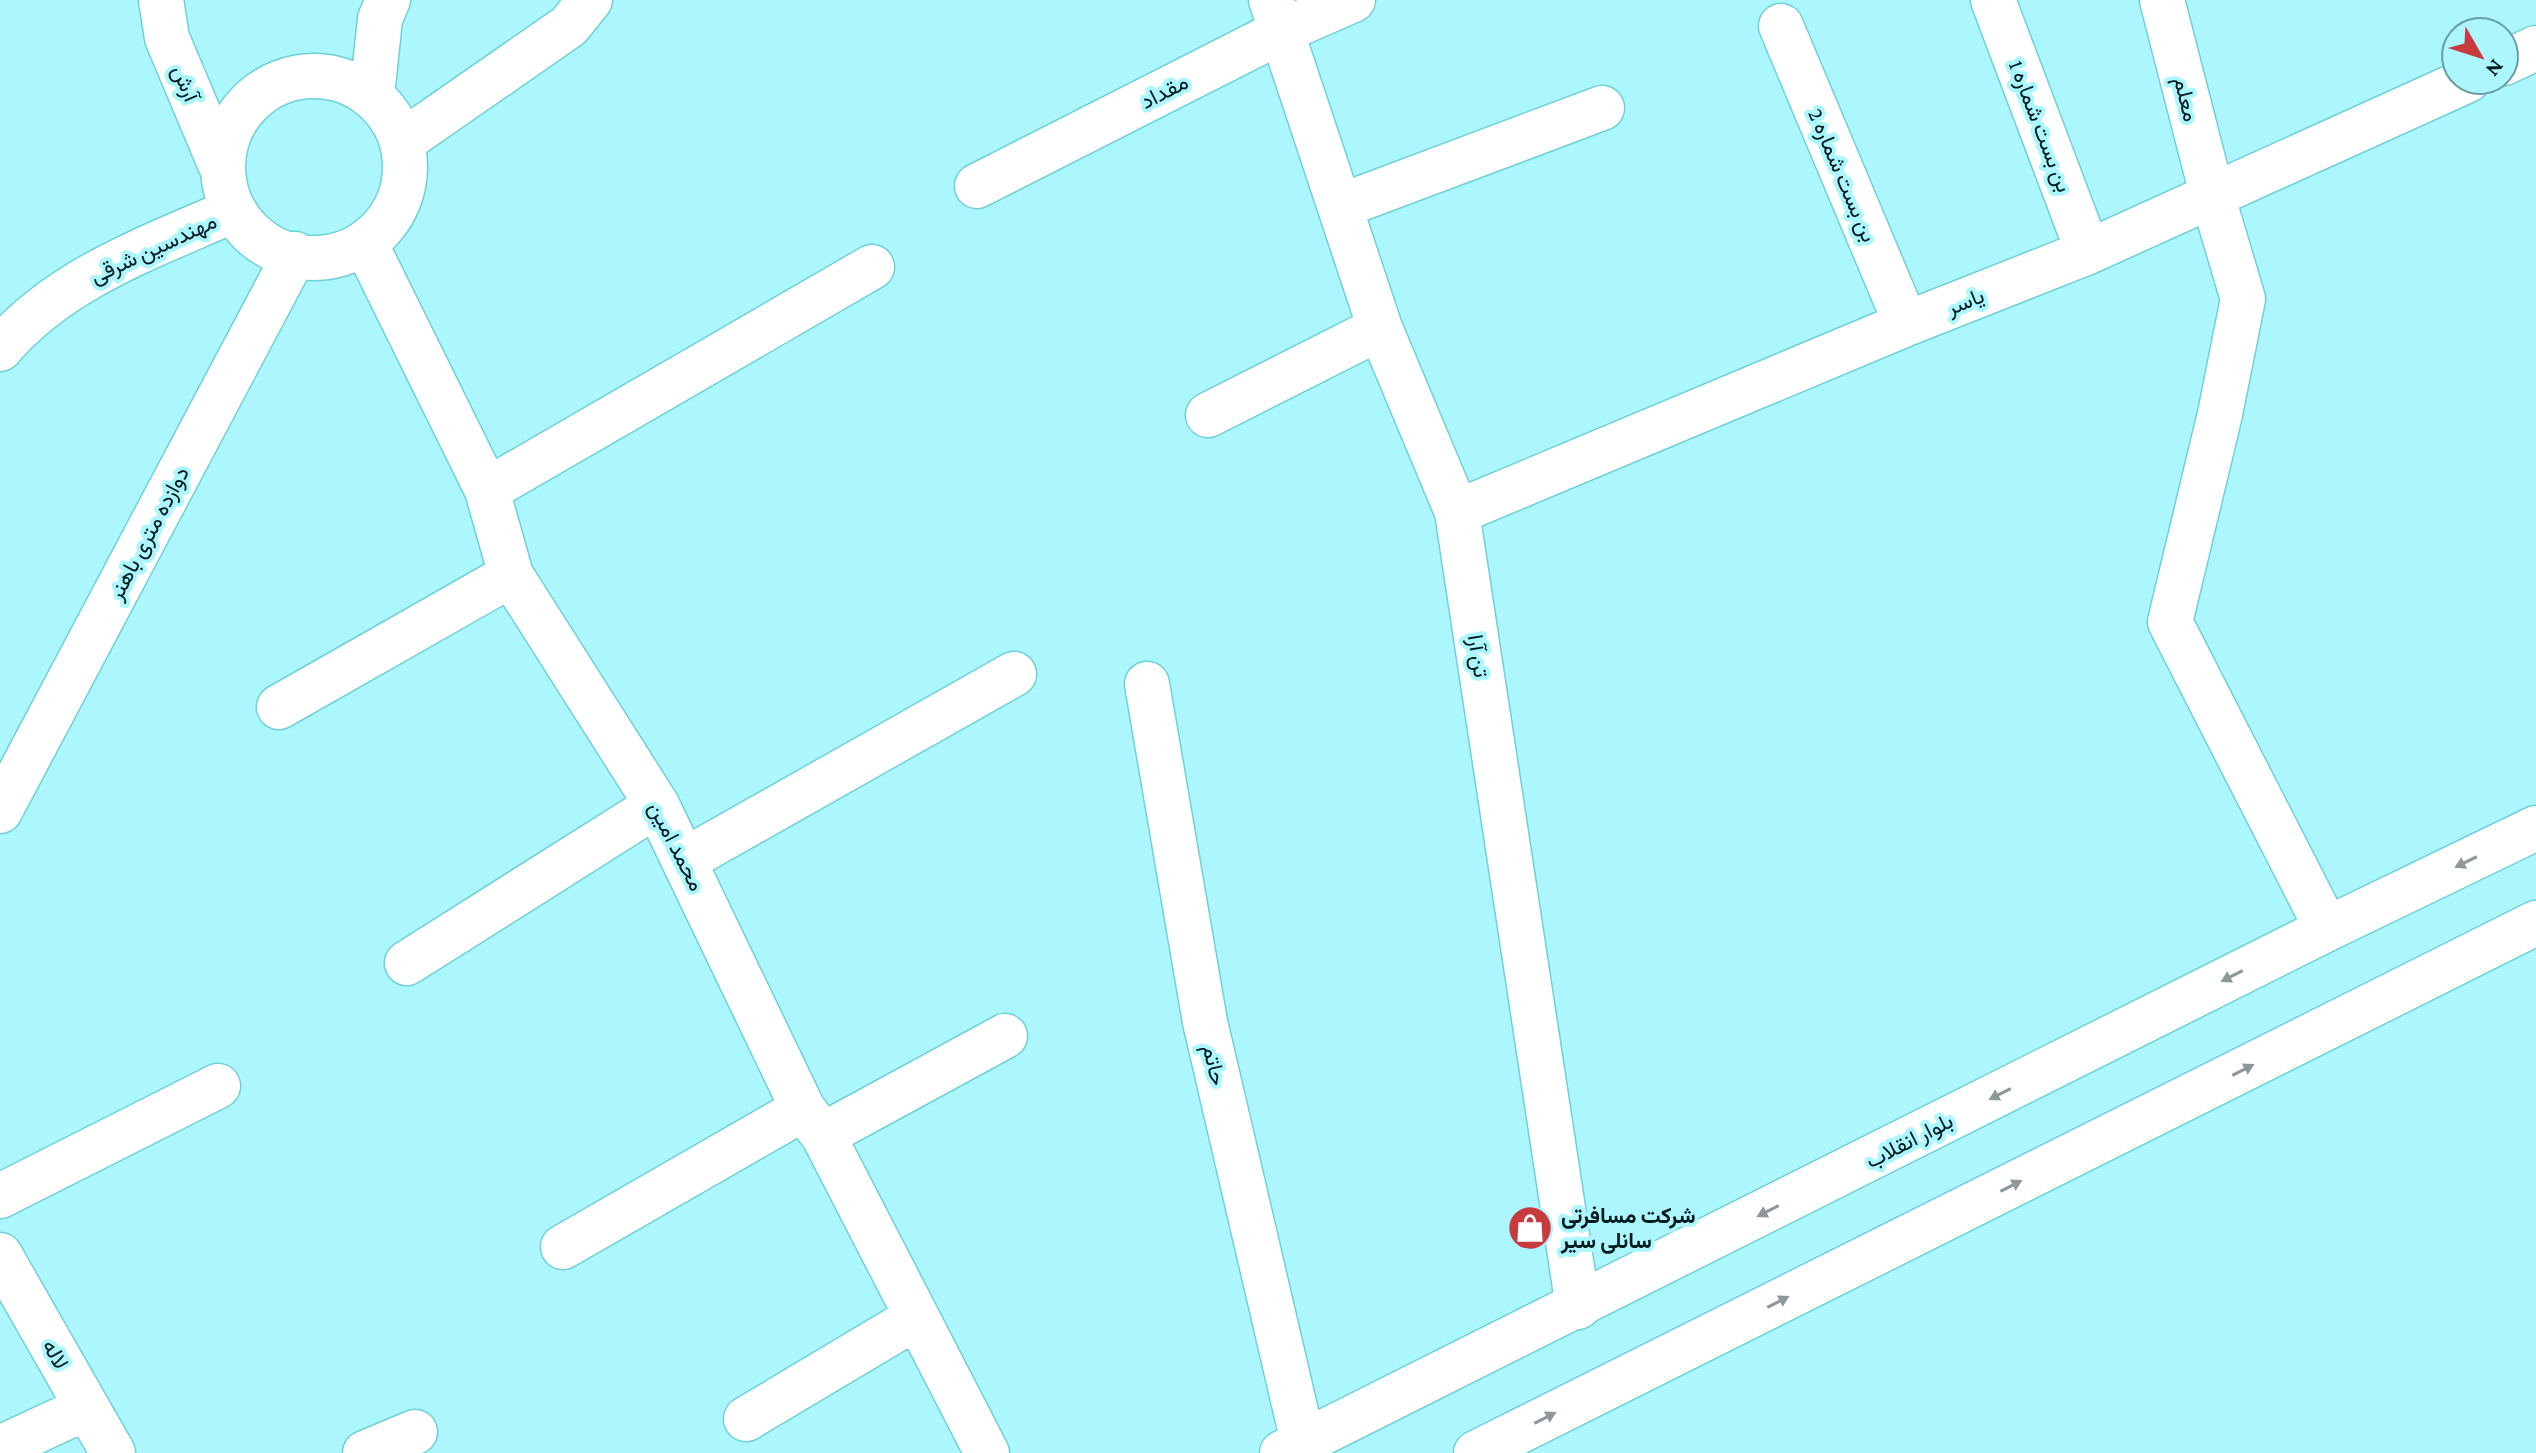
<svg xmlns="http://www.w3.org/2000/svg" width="2536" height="1453" font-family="'Crimson Pro',Vazirmatn,serif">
  <rect width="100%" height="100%" fill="#acf6fd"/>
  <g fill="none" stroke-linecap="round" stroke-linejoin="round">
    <g stroke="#70d0da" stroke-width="47">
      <path id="minor" d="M161,0L167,38L220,164
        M1271,0L1380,328L1457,512L1578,1307
        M1993,0L2088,252
        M2162,0L2213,198L2243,299L2220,414L2170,622L2327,929
        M1781,26L1906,324
        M2504,63L2536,48
        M223 167a91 91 0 1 1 182 0a91 91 0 1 1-182 0Z
        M372,95L380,19L388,0
        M402,142L569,26L590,0
        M977,186L1284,30L1353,0
        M1341,206L1602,108
        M365,243L487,490L511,575L657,805L803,1109L823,1135L987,1453
        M0,349C60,278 151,247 234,210
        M1208,415L1380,328
        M487,490L872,267
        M1457,512L1906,324L2088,252L2468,80
        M1147,684L1205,1022L1303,1442
        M279,707L511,575
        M0,811L295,254
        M685,860L1014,674
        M407,963L657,805
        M823,1135L1005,1036
        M0,1196L218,1086
        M563,1247L803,1109
        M0,1255L113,1453
        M746,1419L917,1317
        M0,1448L86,1408
        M365,1453L415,1432"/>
    </g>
    <g stroke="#70d0da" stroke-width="47">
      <path id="major" d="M1282,1453L2327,929L2536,828
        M1476,1453L2536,923"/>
    </g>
    <use href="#minor" stroke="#fff" stroke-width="44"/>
    <use href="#major" stroke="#fff" stroke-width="44"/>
  </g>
  <defs><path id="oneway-solid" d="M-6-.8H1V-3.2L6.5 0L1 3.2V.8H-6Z" transform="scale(2)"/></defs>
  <g fill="#8c989a">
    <use href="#oneway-solid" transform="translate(2466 862) rotate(154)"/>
    <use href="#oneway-solid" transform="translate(2232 976) rotate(153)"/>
    <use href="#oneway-solid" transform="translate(2243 1070) rotate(-27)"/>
    <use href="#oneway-solid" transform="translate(2000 1094) rotate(153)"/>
    <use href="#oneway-solid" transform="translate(2011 1186) rotate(-27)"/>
    <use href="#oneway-solid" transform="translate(1768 1211) rotate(153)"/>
    <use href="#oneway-solid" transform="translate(1778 1302) rotate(-27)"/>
    <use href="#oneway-solid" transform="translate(1545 1418) rotate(-27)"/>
  </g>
  <defs>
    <g id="shop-disc" transform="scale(2.3)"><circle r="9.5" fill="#c93a3e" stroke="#acf6fd"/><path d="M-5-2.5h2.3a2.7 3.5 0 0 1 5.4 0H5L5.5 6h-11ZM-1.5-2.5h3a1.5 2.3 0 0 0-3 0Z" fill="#fff"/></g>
  </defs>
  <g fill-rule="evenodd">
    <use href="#shop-disc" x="1530" y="1228"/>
  </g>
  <g text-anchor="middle" stroke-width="8" stroke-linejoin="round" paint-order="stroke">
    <g font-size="22" fill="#001b1e" stroke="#acf6fd">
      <text transform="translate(186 83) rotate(67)" y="8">آرش</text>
      <text transform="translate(1164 91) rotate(-27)" y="8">مقداد</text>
      <text transform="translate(2187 99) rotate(76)" y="8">معلم</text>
      <text transform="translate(2041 126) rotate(69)" y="8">بن بست شماره 1</text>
      <text transform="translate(1843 175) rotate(67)" y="8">بن بست شماره 2</text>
      <text transform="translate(153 248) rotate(-25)" y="8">مهندسین شرقی</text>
      <text transform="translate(1965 301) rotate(-22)" y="8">یاسر</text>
      <text transform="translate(148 533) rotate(-62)" y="8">دوازده متری باهنر</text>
      <text transform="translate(1479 656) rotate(81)" y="8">تن آرا</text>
      <text transform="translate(677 846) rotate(63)" y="8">محمد امین</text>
      <text transform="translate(1215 1065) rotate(77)" y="8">حاتم</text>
      <text transform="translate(1909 1140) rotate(-27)" y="8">بلوار انقلاب</text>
      <text transform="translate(56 1354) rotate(61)" y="8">لاله</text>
    </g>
    <g font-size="22" font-weight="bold" fill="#001b1e" stroke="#acf6fd" text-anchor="start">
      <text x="1561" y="1223">شرکت مسافرتی<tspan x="1561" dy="25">سانلی سیر</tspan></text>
    </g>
  </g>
  <g transform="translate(2480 56) rotate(129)"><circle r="38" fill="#acf6fd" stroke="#679ea4" stroke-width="2"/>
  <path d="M0-6L14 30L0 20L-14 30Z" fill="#c93a3e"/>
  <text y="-12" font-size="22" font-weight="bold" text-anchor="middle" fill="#001b1e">N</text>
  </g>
</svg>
